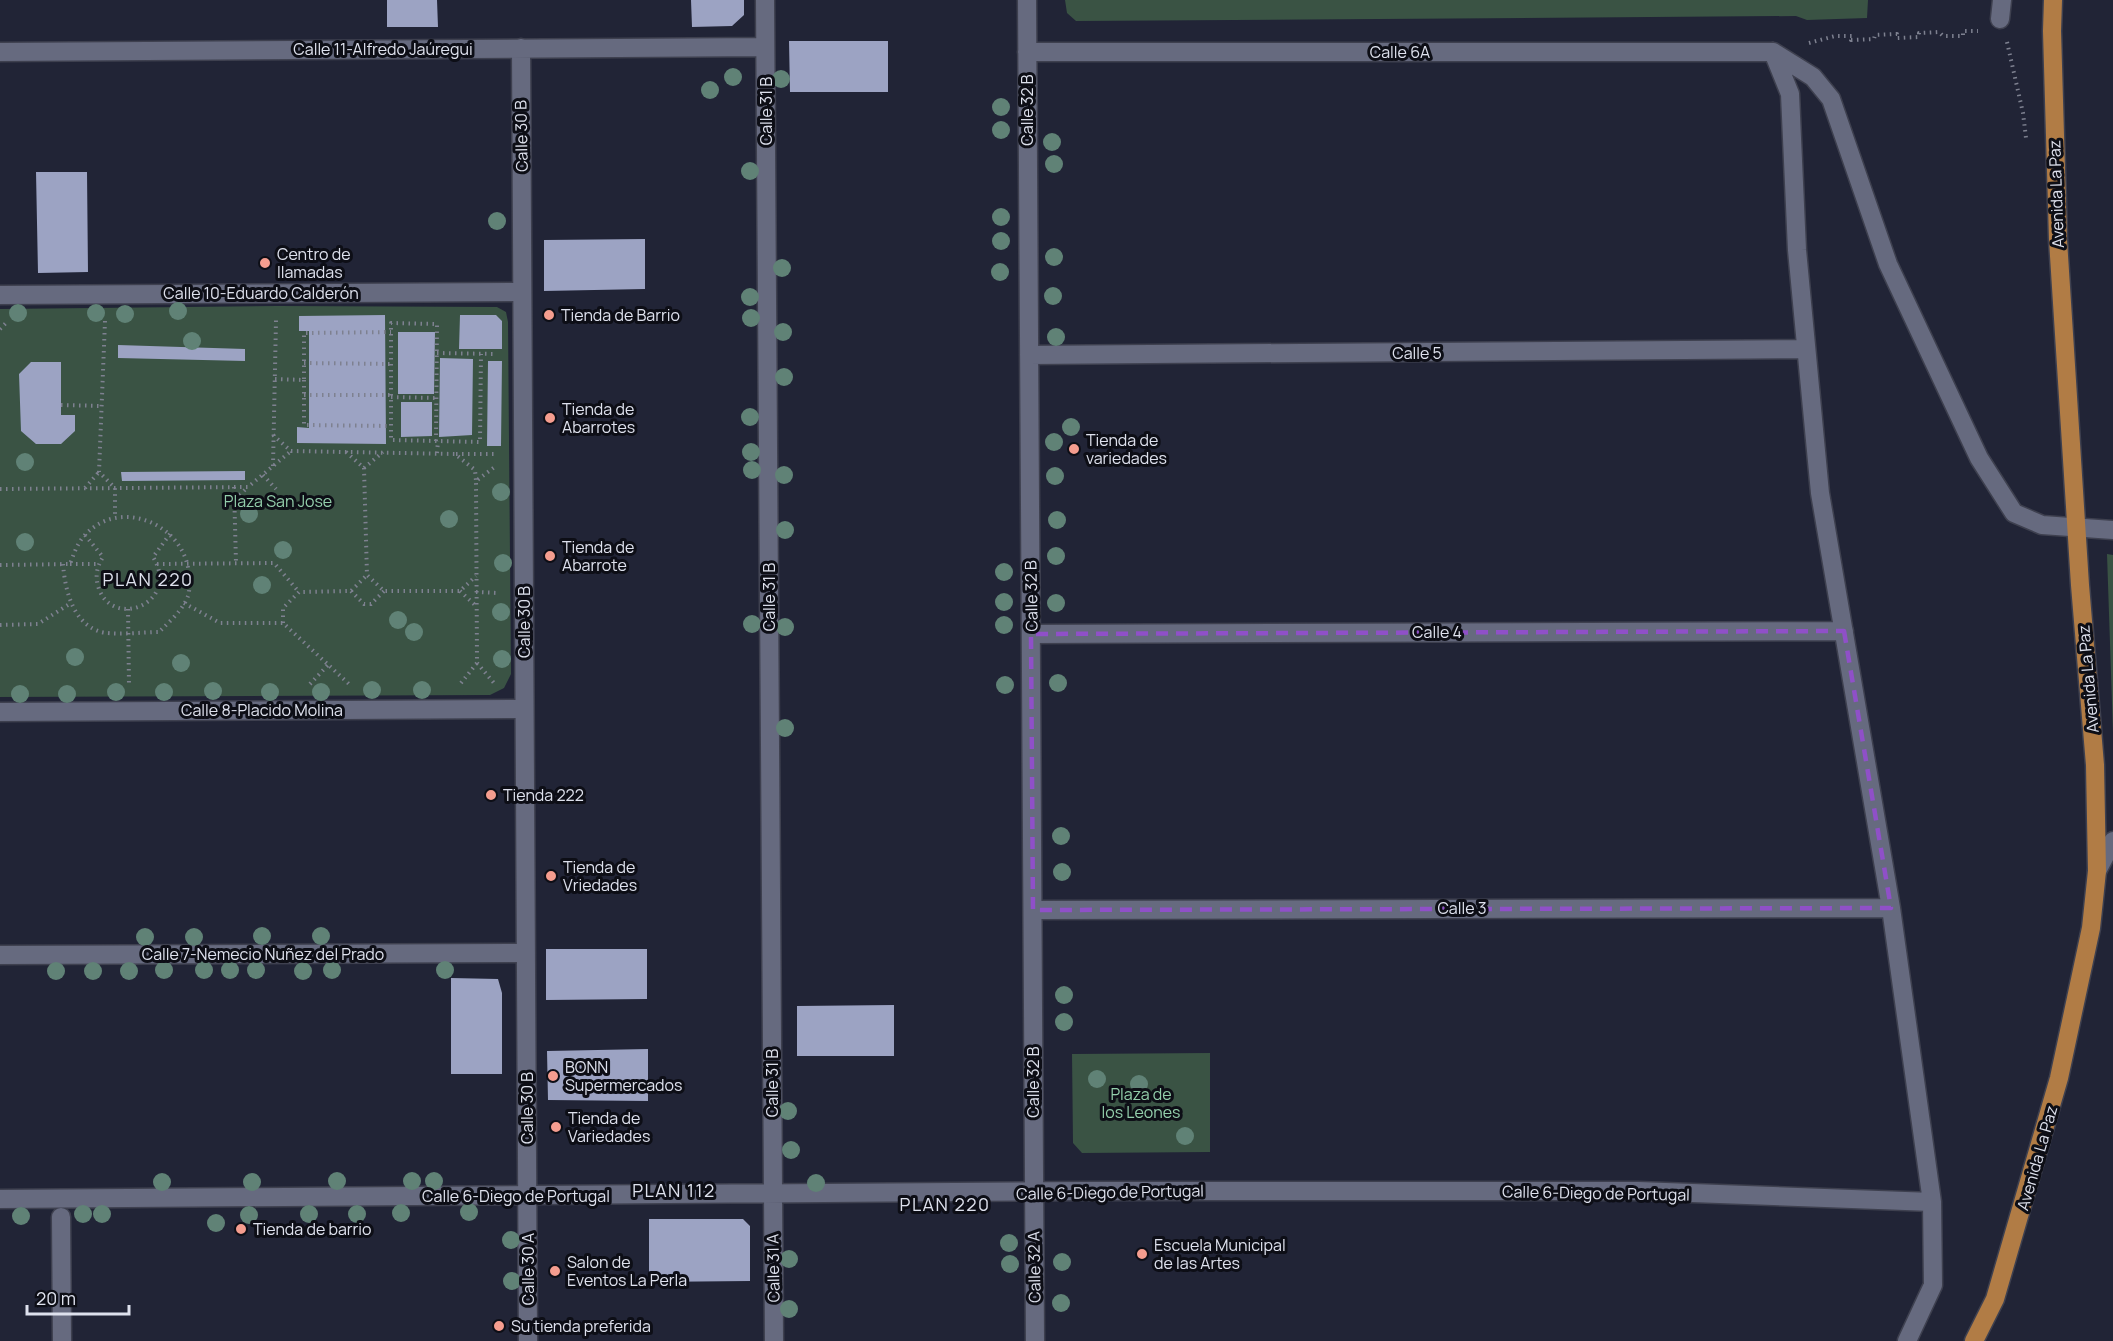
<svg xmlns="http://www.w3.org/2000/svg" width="2113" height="1341" font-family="Manrope,sans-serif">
  <rect width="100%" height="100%" fill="#212436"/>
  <path fill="#3a5344" d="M1065,0H1868L1867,18L1807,20L1796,16L1076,21L1067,13Z
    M277,306L497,307L506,312L508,322L511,674L504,688L490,695L0,697V309Z
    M2107,554L2113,555V733Z
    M1210,1053V1152L1082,1153L1073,1143L1072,1054Z"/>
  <path fill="#9ca3c3" d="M387,0H437L438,27H387Z
    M691,0H744V15L732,26L692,27Z
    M789,41H888V92H790Z
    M36,172H87L88,272L38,273Z
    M645,239V289L544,291V240Z
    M385,315L386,444L297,443V427L309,428V331H299V316Z
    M460,315H496L502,321V349H459Z
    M398,332H435L434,394H398Z
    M118,345L245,349V361L118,358Z
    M440,358L473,359L472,435L439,437Z
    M488,361H502L501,446H487Z
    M31,362H61V415H75V431L61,444H36L21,431L19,374Z
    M401,402H432V436L401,437Z
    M245,471V480L122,481L121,472Z
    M546,949H647V999L546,1000Z
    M451,978L498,979L502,993V1074H451Z
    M894,1005V1056H797V1006Z
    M648,1049V1101L548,1100L547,1051Z
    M649,1219H743L750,1226V1281L649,1282Z"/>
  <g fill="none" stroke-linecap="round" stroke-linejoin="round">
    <g stroke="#3e404f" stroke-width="21">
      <path id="minor" d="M765,0L774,1341
        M1027,0L1035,1341
        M2000,19L2002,0
        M521,48L528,1341
        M0,52L765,47
        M1027,52H1773
        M1773,52L1790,94L1797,250L1820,493L1891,908L1932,1202L1933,1285L1907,1341
        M1773,52L1813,77L1831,99L1888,264L1979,458L2014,513L2042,525L2113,530
        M0,295L522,292
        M1029,355L1805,349
        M1031,634L1844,631
        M0,712L524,709
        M2097,871L2113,841
        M1033,910L1891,908
        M0,955L526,953
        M0,1199L1084,1191H1638L1932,1202
        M61,1217L62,1341"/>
    </g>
    <g stroke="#3e404f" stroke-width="21">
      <path id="major" d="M1974,1341L1995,1299L2059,1078L2091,928L2097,871L2095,765L2080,585L2058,240L2052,31L2053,0"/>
    </g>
    <path stroke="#7e8190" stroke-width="4" stroke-dasharray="1.5 4.5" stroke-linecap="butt" d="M2007,42L2023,113L2026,138
      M1809,43L1835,36H1852L1851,40L1874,39L1875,35L1897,34V38L1919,37V33L1939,32L1943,36H1963V31H1978
      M105,321L99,472L115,488V518
      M0,329L7,322
      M437,353L496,354
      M304,363L391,364
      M275,379L304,380V333L391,332
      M304,380V425L391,426
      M304,395H391
      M391,397L436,398
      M61,405L102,406
      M273,435L291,451L455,454L475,470L476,481
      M436,441L437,324L391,323V440L480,442L481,354
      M346,452L364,468L367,575L384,591H460L476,576
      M437,453L438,441
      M456,454H497
      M273,466L276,320
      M364,468L383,452
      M263,475L276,489
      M234,487L236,563
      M85,488L99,472
      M0,489L248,487L291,451
      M235,499L247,488
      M85,535L103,557C96,568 95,578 99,589C114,630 181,602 153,557L170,534
      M70,564H99
      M157,564L274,563L299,592
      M0,565L70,564C74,554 77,543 85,535C122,495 189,527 189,578C189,583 190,591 188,596C183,610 169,622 159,632C145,632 109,636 98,631C72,621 65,589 63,564
      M351,591L364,604H371L384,591
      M460,591L476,606
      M476,592L498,593
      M184,603L220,623H283L349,684
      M128,609L129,685
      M283,623V608L299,592L351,591L367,575
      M0,625L38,624L71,603
      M477,663L494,683
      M461,683L477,663L476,481L496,466
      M310,684L328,665"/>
    <use href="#minor" stroke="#666a7f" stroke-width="18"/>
    <use href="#major" stroke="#b17c45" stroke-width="18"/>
  </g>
  <g fill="#608276">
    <circle cx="733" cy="77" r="9"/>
    <circle cx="781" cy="79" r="9"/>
    <circle cx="710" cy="90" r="9"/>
    <circle cx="1001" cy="107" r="9"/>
    <circle cx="1001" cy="130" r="9"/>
    <circle cx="1052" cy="142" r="9"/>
    <circle cx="1054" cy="164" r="9"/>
    <circle cx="750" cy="171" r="9"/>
    <circle cx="1001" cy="217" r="9"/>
    <circle cx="497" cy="221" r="9"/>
    <circle cx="1001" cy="241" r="9"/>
    <circle cx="1054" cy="257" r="9"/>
    <circle cx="782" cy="268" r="9"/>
    <circle cx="1000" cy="272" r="9"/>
    <circle cx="1053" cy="296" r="9"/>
    <circle cx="750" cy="297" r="9"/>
    <circle cx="178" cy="311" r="9"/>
    <circle cx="18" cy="313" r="9"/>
    <circle cx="96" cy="313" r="9"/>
    <circle cx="125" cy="314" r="9"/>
    <circle cx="751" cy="318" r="9"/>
    <circle cx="783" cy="332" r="9"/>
    <circle cx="1056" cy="337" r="9"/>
    <circle cx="192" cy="341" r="9"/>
    <circle cx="784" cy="377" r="9"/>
    <circle cx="750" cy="417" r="9"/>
    <circle cx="1071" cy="427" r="9"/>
    <circle cx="1054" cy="442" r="9"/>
    <circle cx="751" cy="452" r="9"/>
    <circle cx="25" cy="462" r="9"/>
    <circle cx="752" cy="470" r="9"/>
    <circle cx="784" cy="475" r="9"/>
    <circle cx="1055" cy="476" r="9"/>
    <circle cx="501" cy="492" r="9"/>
    <circle cx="249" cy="514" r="9"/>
    <circle cx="449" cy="519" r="9"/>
    <circle cx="1057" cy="520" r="9"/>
    <circle cx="785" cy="530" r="9"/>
    <circle cx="25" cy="542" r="9"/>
    <circle cx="283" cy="550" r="9"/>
    <circle cx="1056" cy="556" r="9"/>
    <circle cx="503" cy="563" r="9"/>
    <circle cx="1004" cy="572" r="9"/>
    <circle cx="262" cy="585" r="9"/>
    <circle cx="1004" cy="602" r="9"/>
    <circle cx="1056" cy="603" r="9"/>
    <circle cx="501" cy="612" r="9"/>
    <circle cx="398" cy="620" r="9"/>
    <circle cx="752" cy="624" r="9"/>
    <circle cx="1004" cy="625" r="9"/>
    <circle cx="785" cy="627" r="9"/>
    <circle cx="414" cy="632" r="9"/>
    <circle cx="75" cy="657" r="9"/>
    <circle cx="502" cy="659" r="9"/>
    <circle cx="181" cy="663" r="9"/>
    <circle cx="1058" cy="683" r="9"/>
    <circle cx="1005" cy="685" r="9"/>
    <circle cx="372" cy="690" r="9"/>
    <circle cx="422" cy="690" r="9"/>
    <circle cx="213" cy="691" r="9"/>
    <circle cx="116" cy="692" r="9"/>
    <circle cx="164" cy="692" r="9"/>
    <circle cx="270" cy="692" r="9"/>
    <circle cx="321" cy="692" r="9"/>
    <circle cx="20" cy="694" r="9"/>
    <circle cx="67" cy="694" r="9"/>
    <circle cx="785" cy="728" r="9"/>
    <circle cx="1061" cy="836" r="9"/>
    <circle cx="1062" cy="872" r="9"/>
    <circle cx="262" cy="936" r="9"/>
    <circle cx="321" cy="936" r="9"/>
    <circle cx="145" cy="937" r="9"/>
    <circle cx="194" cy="937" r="9"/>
    <circle cx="164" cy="970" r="9"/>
    <circle cx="204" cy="970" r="9"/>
    <circle cx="230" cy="970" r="9"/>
    <circle cx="256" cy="970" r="9"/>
    <circle cx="332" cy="970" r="9"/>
    <circle cx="445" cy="970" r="9"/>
    <circle cx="56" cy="971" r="9"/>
    <circle cx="93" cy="971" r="9"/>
    <circle cx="129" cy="971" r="9"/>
    <circle cx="303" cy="971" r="9"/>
    <circle cx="1064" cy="995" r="9"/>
    <circle cx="1064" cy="1022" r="9"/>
    <circle cx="1097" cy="1079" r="9"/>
    <circle cx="1139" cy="1084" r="9"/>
    <circle cx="788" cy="1111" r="9"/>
    <circle cx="1185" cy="1136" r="9"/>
    <circle cx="791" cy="1150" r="9"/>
    <circle cx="337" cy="1181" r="9"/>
    <circle cx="412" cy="1181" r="9"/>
    <circle cx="434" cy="1181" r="9"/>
    <circle cx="162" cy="1182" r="9"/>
    <circle cx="252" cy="1182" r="9"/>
    <circle cx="816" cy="1183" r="9"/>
    <circle cx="469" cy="1212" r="9"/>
    <circle cx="401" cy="1213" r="9"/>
    <circle cx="83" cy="1214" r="9"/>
    <circle cx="102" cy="1214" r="9"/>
    <circle cx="309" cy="1214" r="9"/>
    <circle cx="357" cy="1214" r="9"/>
    <circle cx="249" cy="1215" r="9"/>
    <circle cx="21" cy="1216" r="9"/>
    <circle cx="216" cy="1223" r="9"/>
    <circle cx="511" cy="1240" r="9"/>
    <circle cx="1009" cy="1243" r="9"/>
    <circle cx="789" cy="1259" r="9"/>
    <circle cx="1062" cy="1262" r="9"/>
    <circle cx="1010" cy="1264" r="9"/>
    <circle cx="512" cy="1281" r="9"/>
    <circle cx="1061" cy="1303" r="9"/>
    <circle cx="789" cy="1309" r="9"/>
  </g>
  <path fill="none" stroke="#8f50c8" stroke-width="4.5" stroke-dasharray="12 8" stroke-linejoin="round" d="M1844,631L1891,908L1033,910L1031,634Z"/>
  <g fill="#f59d8f" stroke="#0d0e16" stroke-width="2">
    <circle cx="265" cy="263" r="6"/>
    <circle cx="549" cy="315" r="6"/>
    <circle cx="550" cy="418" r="6"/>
    <circle cx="1074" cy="449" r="6"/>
    <circle cx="550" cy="556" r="6"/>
    <circle cx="491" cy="795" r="6"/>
    <circle cx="551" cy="876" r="6"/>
    <circle cx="553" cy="1076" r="6"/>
    <circle cx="556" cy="1127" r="6"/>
    <circle cx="241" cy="1229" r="6"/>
    <circle cx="1142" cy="1254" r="6"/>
    <circle cx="555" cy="1271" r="6"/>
    <circle cx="499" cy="1326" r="6"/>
  </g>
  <g text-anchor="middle" stroke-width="6" stroke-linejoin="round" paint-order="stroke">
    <g font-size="16" fill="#dee1ed" stroke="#0d0e16">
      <text x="383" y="55">Calle 11-Alfredo Jaúregui</text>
      <text x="1400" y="58">Calle 6A</text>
      <text transform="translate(1027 110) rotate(-90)" y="6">Calle 32 B</text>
      <text transform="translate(766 111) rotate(-90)" y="6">Calle 31 B</text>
      <text transform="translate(521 136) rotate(-91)" y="6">Calle 30 B</text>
      <text transform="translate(2056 194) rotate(-92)" y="6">Avenida La Paz</text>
      <text x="261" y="299">Calle 10-Eduardo Calderón</text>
      <text x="1417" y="359">Calle 5</text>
      <text transform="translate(1031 596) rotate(-91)" y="6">Calle 32 B</text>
      <text transform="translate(769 597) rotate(-90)" y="6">Calle 31 B</text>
      <text transform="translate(524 622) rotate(-90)" y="6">Calle 30 B</text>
      <text x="1437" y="638">Calle 4</text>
      <text transform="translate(2088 679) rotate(-95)" y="6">Avenida La Paz</text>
      <text x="262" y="716">Calle 8-Placido Molina</text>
      <text x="1462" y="914">Calle 3</text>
      <text x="263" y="960">Calle 7-Nemecio Nuñez del Prado</text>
      <text transform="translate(1033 1082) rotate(-90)" y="6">Calle 32 B</text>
      <text transform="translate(772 1083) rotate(-90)" y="6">Calle 31 B</text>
      <text transform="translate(527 1108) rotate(-90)" y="6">Calle 30 B</text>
      <text transform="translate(2037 1158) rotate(-74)" y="6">Avenida La Paz</text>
      <text transform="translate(1110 1192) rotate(-1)" y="6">Calle 6-Diego de Portugal</text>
      <text transform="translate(1596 1193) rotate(1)" y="6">Calle 6-Diego de Portugal</text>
      <text x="516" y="1202">Calle 6-Diego de Portugal</text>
      <text transform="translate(1034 1267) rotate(-91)" y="6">Calle 32 A</text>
      <text transform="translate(773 1268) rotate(-91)" y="6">Calle 31 A</text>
      <text transform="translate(528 1269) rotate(-90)" y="6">Calle 30 A</text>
    </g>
    <g font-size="16" fill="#dee1ed" stroke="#0d0e16" text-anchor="start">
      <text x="277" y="260">Centro de<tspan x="277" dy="18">llamadas</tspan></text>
      <text x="561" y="321">Tienda de Barrio</text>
      <text x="562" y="415">Tienda de<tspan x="562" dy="18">Abarrotes</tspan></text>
      <text x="1086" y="446">Tienda de<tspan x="1086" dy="18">variedades</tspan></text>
      <text x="562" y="553">Tienda de<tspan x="562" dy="18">Abarrote</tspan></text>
      <text x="503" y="801">Tienda 222</text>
      <text x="563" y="873">Tienda de<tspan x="563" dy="18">Vriedades</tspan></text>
      <text x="565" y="1073">BONN<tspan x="565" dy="18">Supermercados</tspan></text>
      <text x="568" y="1124">Tienda de<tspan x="568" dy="18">Variedades</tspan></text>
      <text x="253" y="1235">Tienda de barrio</text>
      <text x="1154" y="1251">Escuela Municipal<tspan x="1154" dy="18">de las Artes</tspan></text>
      <text x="567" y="1268">Salon de<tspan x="567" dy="18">Eventos La Perla</tspan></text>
      <text x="511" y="1332">Su tienda preferida</text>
    </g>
    <g font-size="16" fill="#93ceab" stroke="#0d0e16">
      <text x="278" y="507">Plaza San Jose</text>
      <text x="1141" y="1100">Plaza de<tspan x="1141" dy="18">los Leones</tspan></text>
    </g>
    <g font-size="18" letter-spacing="1.5" fill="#dee1ed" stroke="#0d0e16">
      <text x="148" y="586">PLAN 220</text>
      <text x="674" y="1197">PLAN 112</text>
      <text x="945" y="1211">PLAN 220</text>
    </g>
  </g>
  <path d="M27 1305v9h102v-9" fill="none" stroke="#dee1ed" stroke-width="3"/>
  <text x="36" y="1305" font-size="18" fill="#dee1ed" stroke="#0d0e16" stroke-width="4.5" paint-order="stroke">20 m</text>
</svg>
